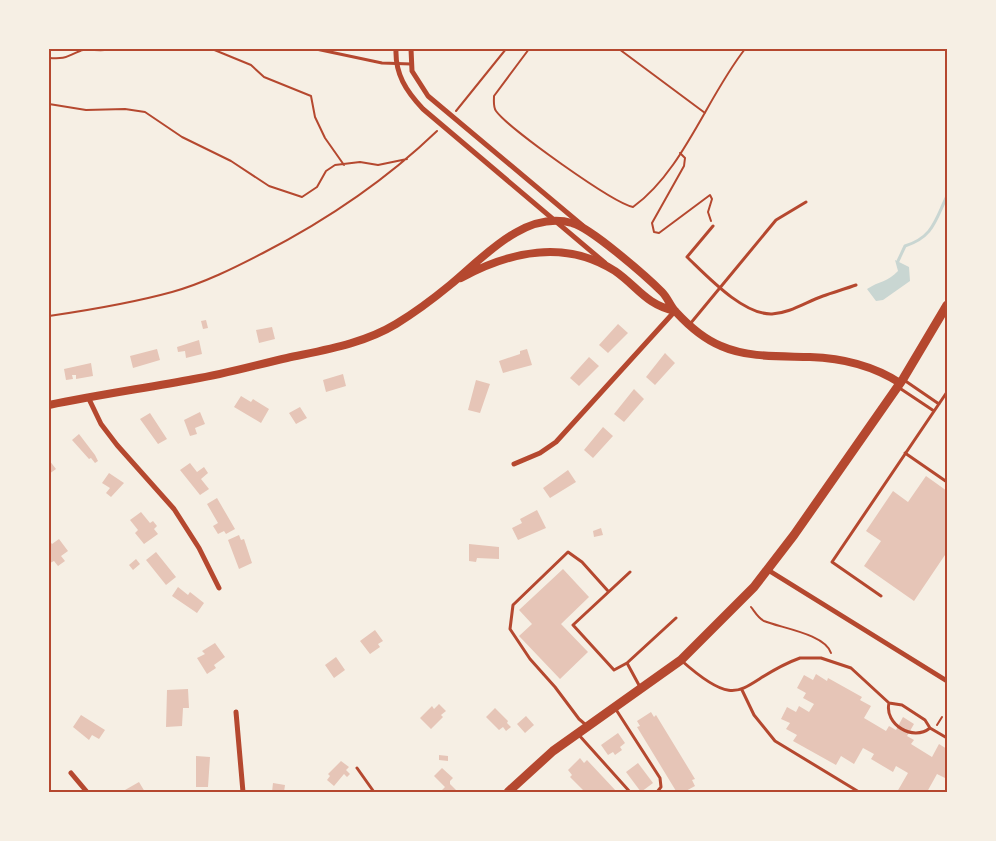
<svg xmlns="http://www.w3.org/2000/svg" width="996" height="841" font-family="'PT Sans',sans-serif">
  <rect width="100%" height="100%" fill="#f6efe4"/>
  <path fill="#c9d6d2" d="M895,260L909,267L910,281L883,300L876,301L867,289C879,281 888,282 898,271Z"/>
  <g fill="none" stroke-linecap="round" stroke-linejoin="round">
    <path stroke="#c9d6d2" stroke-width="3" d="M898,261L905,246C933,237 935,221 947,196"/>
  </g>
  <path fill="#e6c5b7" d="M206,320L208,328L203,329L201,321Z
    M618,324L628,333L608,353L599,345Z
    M272,327L275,339L259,343L256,330Z
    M199,340L202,354L186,358L185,351L178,352L177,347Z
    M157,349L160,360L133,368L130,356Z
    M527,349L532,365L503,373L499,361L520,354V351Z
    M665,353L675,363L655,385L646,377Z
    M589,357L599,366L579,386L570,378Z
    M91,363L93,376L76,379V375H72L73,379L66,380L64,369Z
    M343,374L346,386L326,392L323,380Z
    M476,380L490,384L480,413L468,410Z
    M634,389L644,399L624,422L614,414Z
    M241,396L251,402L253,399L269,409L261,423L234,407Z
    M300,407L307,418L296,424L289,413Z
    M200,412L205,424L195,428L197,434L190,436L184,420Z
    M150,413L167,439L158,444L140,419Z
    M603,427L613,436L593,458L584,450Z
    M79,434L95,455L98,461L95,463L91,458L89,459L72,440Z
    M49,460L56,469L49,474Z
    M190,463L197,472L204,467L208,473L201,479L209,489L200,495L180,470Z
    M568,470L576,482L550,498L543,488Z
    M109,473L124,483L111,497L106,493L110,488L102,483Z
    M926,476L947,491V552L914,601L864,566L881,541L866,531L893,491L908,502Z
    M217,498L235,529L226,534L224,531L218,534L213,526L218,523L207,504Z
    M537,510L546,528L518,540L512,528L522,523L520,519Z
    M141,512L150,523L153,521L157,526L154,529L158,534L144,544L135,533L138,530L130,520Z
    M601,528L603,535L594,537L593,531Z
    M239,535L241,540L244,539L252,563L239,569L228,540Z
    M59,539L68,551L61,556L65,561L58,566L54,561L50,563L49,561V540L52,544Z
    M469,544L499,547V559L477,558L476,562L469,561Z
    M156,552L176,577L166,585L146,560Z
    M136,559L140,564L133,570L129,565Z
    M563,569L589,597L561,624L588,652L560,679L519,636L532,624L519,610Z
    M178,587L188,595L190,592L204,603L197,613L172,596Z
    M375,630L383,641L378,644L380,647L370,654L360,641Z
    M215,643L225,657L214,665L216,668L207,674L197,658L205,654L202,651Z
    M336,657L345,670L334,678L325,665Z
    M816,674L827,681L828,678L862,697L860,700L871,706L864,718L886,731L889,726L896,730L903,717L914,724L907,736L914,740L911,744L932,757L939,744L947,749V779L937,774L927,792H897L908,773L896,766L893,772L871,759L874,754L863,748L854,764L841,756L836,765L793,741L797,735L786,729L790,723L781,719L787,707L796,712L799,706L809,712L814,704L803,698L806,693L797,688L804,675L813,680Z
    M188,689L189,708H183L182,726L166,727L167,690Z
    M439,704L446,711L441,715L443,717L431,729L420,718L432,706L434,709Z
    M495,708L508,721L507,723L511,727L506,731L503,727L499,730L486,717Z
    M651,712L654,717L656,715L695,779L692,780L695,786L684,792L676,791L637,727L640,726L637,721Z
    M81,715L105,730L99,739L92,735L89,740L73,727Z
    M526,716L534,725L525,733L517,724Z
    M618,733L625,743L620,747L622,750L615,755L613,752L608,755L601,745Z
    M439,755L448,756V761L439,760Z
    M196,756L210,757L208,787H196Z
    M580,758L584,763L587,760L617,792H585L570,777L572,775L568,770Z
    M341,761L349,767L346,770L350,774L347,777L344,774L334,786L327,780L330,776L328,774Z
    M638,763L653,783L641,792L626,772Z
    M442,768L453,778L450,781V784L458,792H440L445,787L434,776Z
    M139,782L145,792H127L125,790Z
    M273,783L285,785L284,792H272Z"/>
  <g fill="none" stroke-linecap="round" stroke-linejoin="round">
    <path stroke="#b5482f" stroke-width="2" d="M212,49L251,65L264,77L311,96L315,117L325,138L344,165
      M529,49L494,96C494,101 493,107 496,111C509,129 613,203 633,207C683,171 707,97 745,49
      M619,49L705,113
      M49,58C67,59 65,57 80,51C86,48 102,52 113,49
      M49,104L86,110L125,109L145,112L182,137L231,161L269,186L302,197L317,187L326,171L335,165L360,162L378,165L407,159
      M456,111L506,49
      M680,153L685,158L684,166L652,223L654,232L659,233L710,195L712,199L708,212L711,221
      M49,316C90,310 132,303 172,292C204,283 234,268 263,253C327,220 385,181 437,131
      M751,607C755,612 758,618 764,621C781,628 825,634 831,653
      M937,725L942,717"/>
    <path stroke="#b5482f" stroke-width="3" d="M316,49L382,63L411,64
      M713,226L687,257C707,276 743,315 772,314C790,313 806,302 823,296C834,292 845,289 856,285
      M690,324L776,220L806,202
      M904,380L939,404
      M898,387L934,411
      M905,453L947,482
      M881,596L832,562L947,392
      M682,661C745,717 739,680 800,658H821L851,668L889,703L902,705L925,720L930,728L947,738
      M627,663L614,670L573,625L630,572
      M640,687L627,663L676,618
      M742,690L754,715L775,741L859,792
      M889,703C884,724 913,742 930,728
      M615,708L660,778L661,787L657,792
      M586,725L579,719L555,687L530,659L510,629L513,605L568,552L582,562L608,591
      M578,734L630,792
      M357,768L374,792"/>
    <path stroke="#b5482f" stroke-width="5" d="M396,49C395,74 406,91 423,109L605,263
      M411,49L412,71L428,96L583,226
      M88,397L101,424L117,445L174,509L199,548L219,588
      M514,464L540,453L556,442L675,311
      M768,570L947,681
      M236,712L243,792
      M71,773L87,792"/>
    <path stroke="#b5482f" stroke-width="8" d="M461,278C509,252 565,239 615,271C638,287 645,304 675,311
      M49,405C97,395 146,388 194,379C225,374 256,365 287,358C324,350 363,344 396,324C414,313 433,299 450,285C483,258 524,210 572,223C590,227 647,277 662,292C668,298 670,306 676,312C688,325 704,339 721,346C748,358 781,356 810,357C843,358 872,365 900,383"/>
    <path stroke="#b5482f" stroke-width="9" d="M508,792L553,751L681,660L754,587L794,535L903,379L947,305"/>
  </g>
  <rect width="996" height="841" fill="none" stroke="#f6efe4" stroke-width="100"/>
  <rect x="50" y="50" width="896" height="741" fill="none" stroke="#b5482f" stroke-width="2"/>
</svg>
